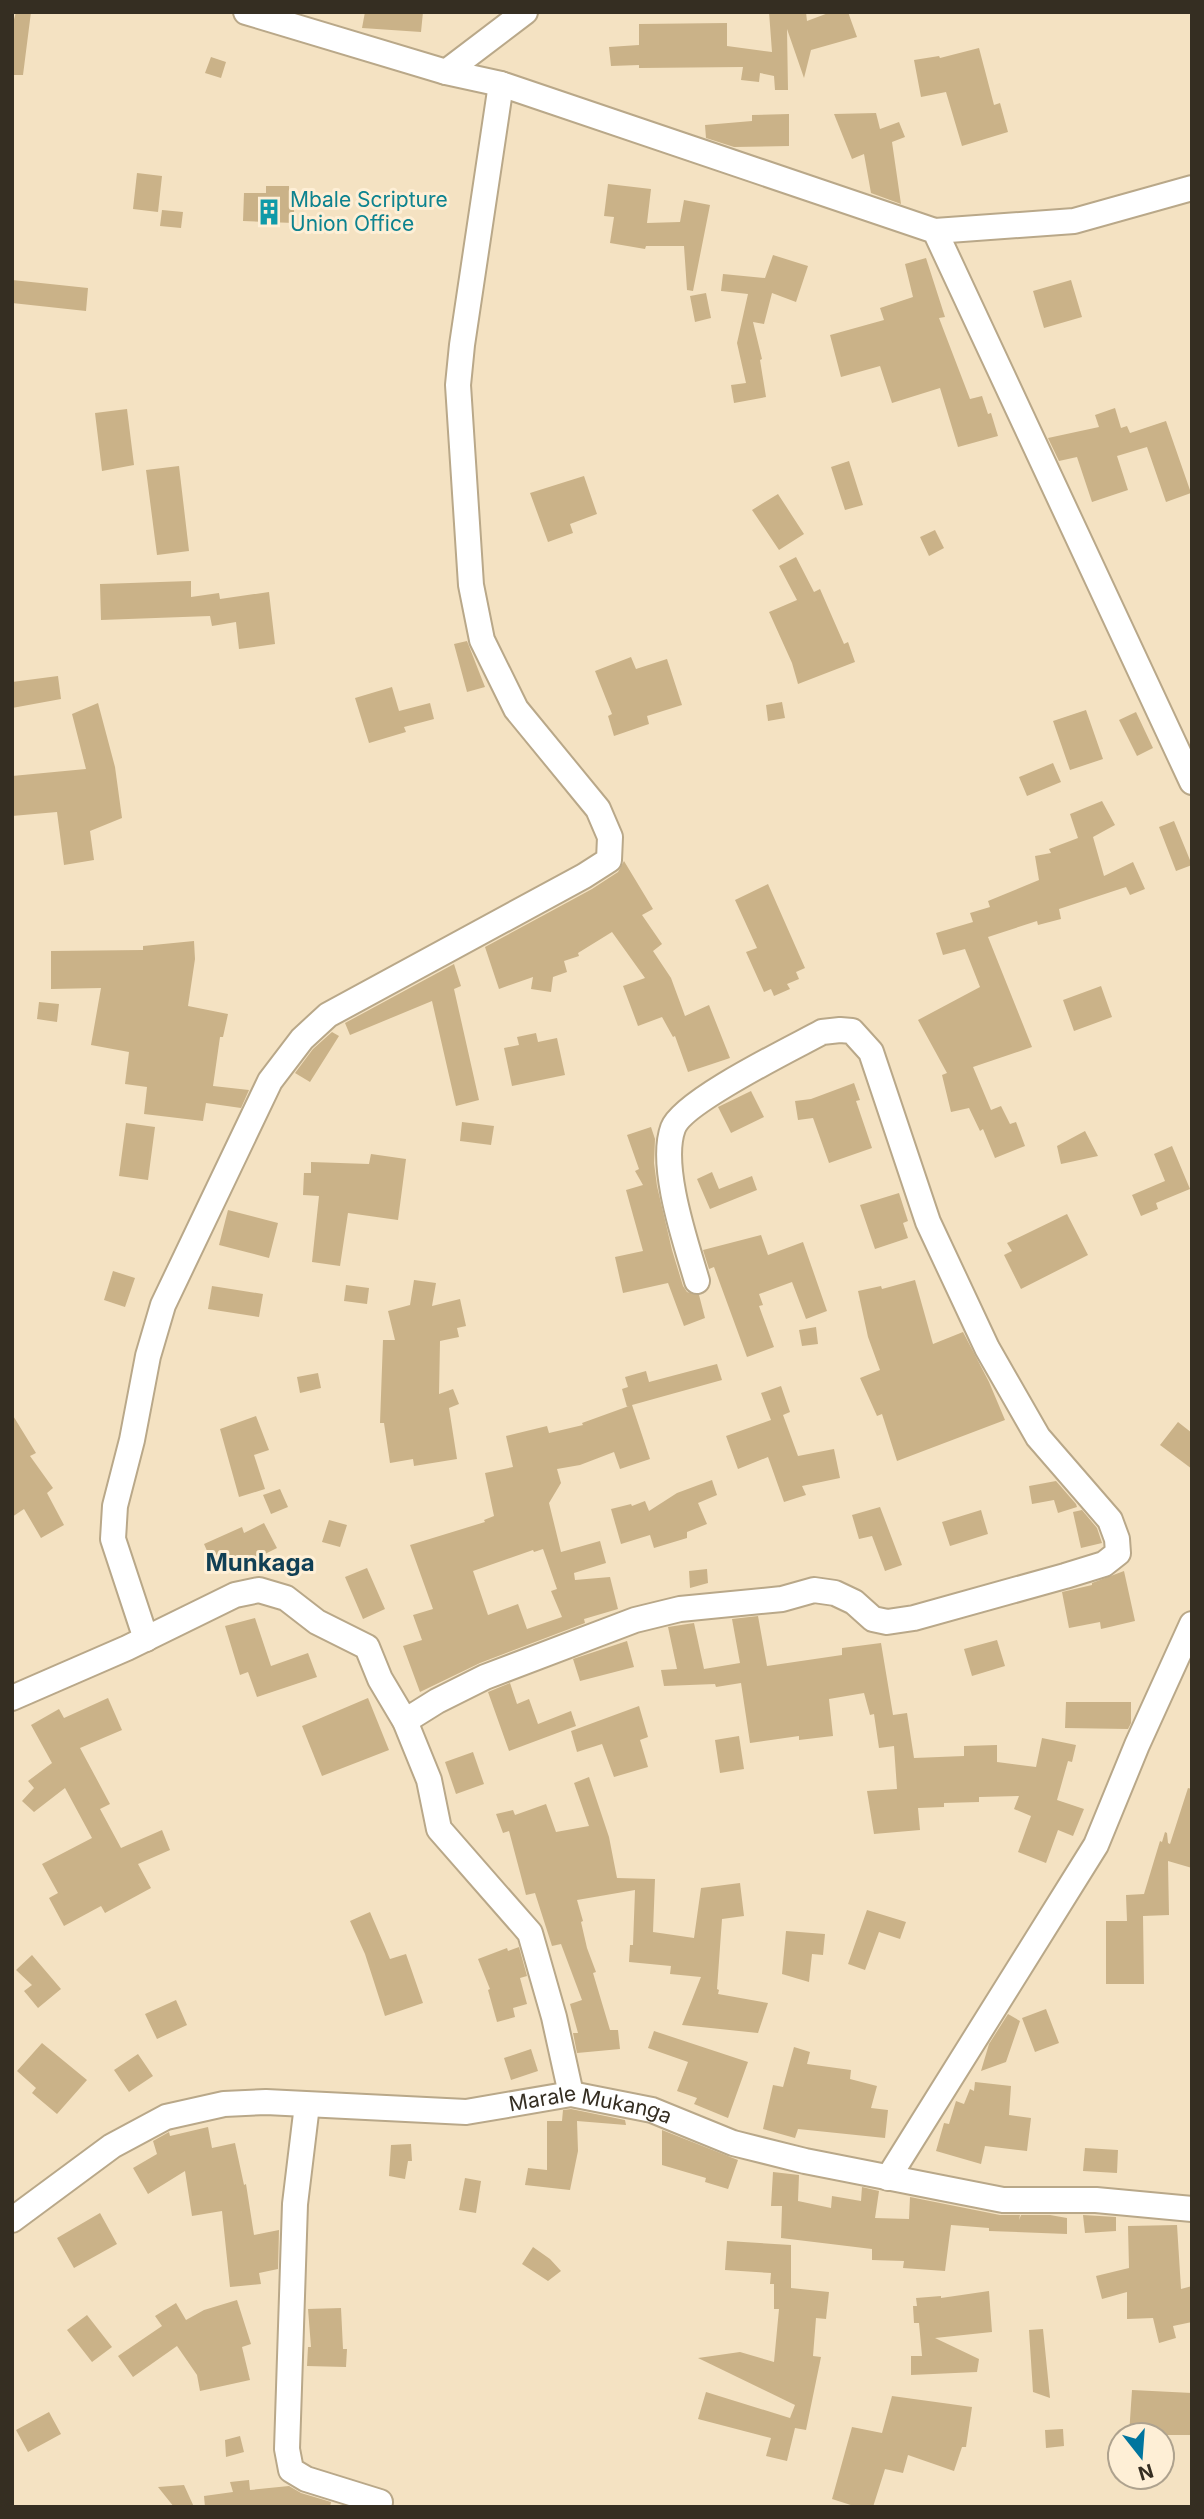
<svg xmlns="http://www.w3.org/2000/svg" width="1204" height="2519" font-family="Inter,sans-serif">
  <rect width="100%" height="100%" fill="#f4e2c2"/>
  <path fill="#cab288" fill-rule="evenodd" d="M16,12H31L23,75H12V27Z
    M365,12H423L421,32L362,28Z
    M769,12H806L807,21L831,12H848L857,37L811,50L804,78L787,29L788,90H775L774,76L760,73L759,82L741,80L743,67L639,68V65L611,66L609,47L639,45V24L727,23V46L772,52Z
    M979,48L994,105L1000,103L1008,132L962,146L946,92L921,97L914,60L939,56L940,58Z
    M211,57L226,62L221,78L205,73Z
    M876,113L880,129L899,122L905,137L892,142L901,204L871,193L864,154L852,159L834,114Z
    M789,114V146L734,147L706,138L705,125L752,121V115Z
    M137,173L162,176L158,212L133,209Z
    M608,184L651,189L647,223L680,222L684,200L710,205L693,291L687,290L684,246H646L645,249L610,243L614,217L604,216Z
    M266,186H289V203H294V223L243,221L244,193H266Z
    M162,210L183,212L181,228L160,226Z
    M773,255L808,266L796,302L772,293L764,324L753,322L762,359L760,360L766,397L734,403L731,385L746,383L737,343L748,294L721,291L723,274L765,278Z
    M926,258L945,317L939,318L970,399L982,396L988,414L991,413L998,436L958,447L940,388L892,403L880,366L841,377L830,335L884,320L880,308L913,297L905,264Z
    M12,280L88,288L86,311L12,303Z
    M1071,280L1082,317L1044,328L1033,291Z
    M706,293L711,318L695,322L690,296Z
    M1115,408L1121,428L1127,426L1130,433L1166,421L1191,493L1166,502L1147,447L1117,456L1128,490L1092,502L1077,457L1059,461L1048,438L1099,427L1095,415Z
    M127,409L134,465L102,471L95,413Z
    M849,461L863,505L845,510L831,467Z
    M179,466L189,551L157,555L146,470Z
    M584,476L597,514L570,524L573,533L548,542L530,493Z
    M778,494L804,534L779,550L752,510Z
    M935,530L944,548L929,556L920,537Z
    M796,557L814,592L820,589L844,644L848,642L855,662L798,684L792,663L769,612L797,600L779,566Z
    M191,581V597L219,593L220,599L269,592L275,644L239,649L236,622L212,626L210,616L101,620L100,584Z
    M467,641L485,687L467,692L454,644Z
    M631,657L636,669L667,659L682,705L647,716L649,724L614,736L608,716L612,714L595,671Z
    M58,676L61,699L12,708V682Z
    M392,687L399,711L430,703L434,719L404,727L406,732L369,743L355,698Z
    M782,702L785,718L768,721L766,705Z
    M98,703L115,767L122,818L90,831L94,860L64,865L57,812L12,816V776L86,769L72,714Z
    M1086,710L1103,759L1070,770L1053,721Z
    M1136,712L1153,748L1137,756L1119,720Z
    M1053,763L1061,782L1027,796L1019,777Z
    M1102,801L1115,825L1093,837L1104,876L1133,862L1145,889L1130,895L1126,887L1059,909L1061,919L1038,925L1037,921L988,937L1032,1047L973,1067L991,1110L1001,1106L1010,1124L1016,1122L1025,1146L995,1158L983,1129L980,1131L969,1108L951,1112L942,1075L947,1073L918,1020L980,987L965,949L943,955L936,933L973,922L970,913L990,907L988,901L1039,880L1035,856L1051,853L1049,849L1078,838L1070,814Z
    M1174,821L1192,865L1176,871L1159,827Z
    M624,861L653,909L642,915L662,944L653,951L671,978L685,1016L709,1005L730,1058L688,1072L675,1036L673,1037L662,1017L638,1026L623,986L645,978L612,932L578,953L579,956L564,961L567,972L553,977L551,992L531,989L533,977L499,989L485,947L592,889L618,872Z
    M768,884L805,968L796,972L799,979L787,984L790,989L774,996L771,989L764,992L746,952L757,948L735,900Z
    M194,941L195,959L188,1006L228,1014L223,1037H220L213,1086L249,1090L241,1108L206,1103L203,1121L144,1114L147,1087L125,1084L129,1052L91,1045L101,988L51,989V951L143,950V946Z
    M454,964L461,986L454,989L479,1100L456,1106L432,1001L350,1035L345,1023Z
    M1101,986L1112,1017L1074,1031L1063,1000Z
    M39,1002L59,1004L57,1022L37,1019Z
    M332,1032L339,1036L310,1082L295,1073L313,1049Z
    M536,1033L538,1042L557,1038L565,1075L512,1086L504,1048L519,1045L517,1037Z
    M854,1083L860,1100L856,1101L872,1148L829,1163L813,1118L798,1120L795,1101L811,1099Z
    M751,1091L764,1117L731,1133L718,1107Z
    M462,1122L494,1126L491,1145L460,1141Z
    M126,1123L155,1127L148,1180L119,1176Z
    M651,1127L655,1139L654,1163L657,1186L672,1250L683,1286L687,1292L699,1295L705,1318L684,1326L668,1283L623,1293L615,1257L643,1251L626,1190L643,1185L635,1171L639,1169L627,1135Z
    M1085,1131L1098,1156L1061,1164L1057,1146Z
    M1172,1146L1190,1189L1156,1203L1158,1209L1141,1216L1132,1195L1165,1181L1154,1154Z
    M371,1154L406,1159L398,1220L348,1213L340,1266L312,1262L319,1196L303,1195L304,1173H311V1162L369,1164Z
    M712,1172L719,1189L752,1176L757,1190L710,1209L697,1179Z
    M899,1193L908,1221L903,1223L908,1238L875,1249L860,1205Z
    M228,1210L278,1223L269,1258L219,1245Z
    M1067,1214L1088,1255L1021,1289L1004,1255L1012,1251L1007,1243Z
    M761,1235L768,1255L803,1242L827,1311L806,1319L792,1282L759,1294L763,1305L759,1306L774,1347L747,1357L714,1267L709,1269L703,1250Z
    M113,1271L135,1278L125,1307L104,1300Z
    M414,1280L436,1283L432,1306L460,1299L466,1326L457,1328L459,1337L440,1341L439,1394L453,1389L459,1404L449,1408L457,1459L414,1466L413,1459L390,1463L384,1423H380L383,1340H395L388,1311L410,1305Z
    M915,1280L933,1344L963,1332L989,1382L1005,1420L897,1461L882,1414L877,1416L860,1378L880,1370L868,1337L858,1291L881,1286L882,1289Z
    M346,1285L369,1288L367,1304L344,1301Z
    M212,1286L263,1294L259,1317L208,1309Z
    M816,1327L818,1344L802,1346L799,1330Z
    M717,1364L722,1380L632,1405L650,1459L620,1469L614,1452L580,1465L557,1469L561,1483L549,1503L561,1552L600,1541L606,1563L574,1573L575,1580L610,1577L618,1609L584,1619L585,1623L480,1663L420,1692L403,1646L422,1640L413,1615L433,1609L410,1545L485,1522L484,1520L494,1516L485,1473L513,1467L506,1436L547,1426L549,1433L583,1425L582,1423L629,1406L627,1407L622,1389L628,1387L625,1377L646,1371L649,1382ZM543,1549L557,1589L551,1591L562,1617L527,1629L518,1604L488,1615L473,1571L533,1550L534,1552Z
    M318,1373L321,1388L300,1393L297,1377Z
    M781,1386L790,1412L783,1415L798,1456L834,1449L840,1478L802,1486L806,1495L784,1502L768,1457L738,1469L726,1436L771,1420L761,1393Z
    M12,1414L36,1453L30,1456L53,1488L47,1493L64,1525L41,1538L24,1509L12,1517Z
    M256,1416L269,1450L254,1455L265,1489L239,1497L220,1429Z
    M1178,1422L1192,1433V1469L1160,1445Z
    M712,1480L717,1495L698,1503L707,1524L687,1532V1538L654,1548L650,1535L621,1544L611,1509L631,1504L632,1506L645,1501L649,1511L677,1493Z
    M1056,1481L1076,1504L1077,1507L1058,1513L1054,1500L1032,1504L1029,1486Z
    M280,1489L288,1507L271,1514L263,1495Z
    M880,1507L902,1565L885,1571L872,1536L859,1539L852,1515Z
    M981,1510L988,1534L950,1546L942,1522Z
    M1082,1510L1097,1528L1102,1543L1081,1548L1073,1512Z
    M329,1520L347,1525L340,1547L322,1542Z
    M264,1523L277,1548L251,1561L248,1555L215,1569L204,1544L242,1527L244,1533Z
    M367,1568L385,1609L363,1619L345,1577Z
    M707,1569L708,1583L690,1588L689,1571Z
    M1124,1571L1135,1621L1101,1629L1100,1622L1069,1628L1062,1592L1092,1585V1583Z
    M758,1616L767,1666L842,1655V1648L881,1643L893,1715L907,1713L914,1758L964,1756V1746L997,1745V1762L1036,1767L1042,1738L1076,1745L1072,1762L1068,1761L1057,1800L1084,1809L1073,1836L1058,1830L1046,1863L1018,1852L1031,1816L1014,1809L1019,1796L979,1797V1802L944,1803V1807L918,1808L920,1830L874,1834L867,1791L897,1789L894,1746L879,1748L874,1714L870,1715L864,1693L829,1699L833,1736L799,1740V1736L750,1743L741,1683L716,1687L715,1684L664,1686L661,1670L677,1669L668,1627L694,1623L704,1669L740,1663L732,1619Z
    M255,1618L271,1666L308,1653L317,1677L257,1697L248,1672L240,1675L225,1626Z
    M997,1640L1005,1666L972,1676L964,1649Z
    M627,1641L634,1667L580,1681L573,1659Z
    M510,1683L517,1704L529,1699L538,1724L571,1711L576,1726L509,1751L488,1692Z
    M108,1698L122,1730L80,1748L110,1804L100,1809L121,1848L162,1830L170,1850L138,1864L151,1888L105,1913L101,1906L64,1926L49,1898L58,1893L42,1864L92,1838L65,1788L34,1812L22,1801L34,1788L28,1781L52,1763L31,1725L59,1709L64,1718Z
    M368,1698L389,1750L322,1776L302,1726Z
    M1066,1702H1131V1723L1128,1729L1065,1728Z
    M639,1706L648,1737L640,1740L648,1767L614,1777L602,1744L577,1752L571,1731Z
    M739,1736L744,1769L720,1773L715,1740Z
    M473,1752L484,1784L456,1794L445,1762Z
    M589,1777L609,1837L617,1878L655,1879L653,1932L694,1938L701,1888L740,1883L744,1916L722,1919L717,1989L719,1990L718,1994L768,2003L758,2033L682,2025L701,1977L670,1974L671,1966L629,1962L630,1945H633L635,1890L577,1900L583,1921L581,1922L587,1948L596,1972L593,1973L610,2030H618L620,2049L577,2053L573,2033H578L570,2004L582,2000L561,1944L552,1946L535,1893L526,1895L509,1831L503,1833L496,1814L513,1810L515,1815L546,1804L556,1832L589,1826L574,1783Z
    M1188,1788L1192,1789V1868L1168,1861L1169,1915L1143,1916L1144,1984H1106V1921H1127L1126,1895L1144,1894L1160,1841L1162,1842L1165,1832L1167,1833L1168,1843L1170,1844Z
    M867,1910L906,1922L900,1939L879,1932L865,1970L848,1964Z
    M370,1912L390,1959L406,1954L423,2003L385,2016L365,1954L350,1921Z
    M786,1931L825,1934L823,1955L812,1954L809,1982L782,1974Z
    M519,1947L527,1976L520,1978L527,2004L513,2008L515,2017L497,2022L488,1990L490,1989L478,1959L507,1948L508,1951Z
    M32,1955L61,1989L38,2008L24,1991L32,1985L16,1970Z
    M176,2000L187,2025L157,2039L145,2014Z
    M1046,2009L1059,2043L1035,2052L1022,2018Z
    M1008,2014L1020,2021L1006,2062L981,2071L989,2044Z
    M654,2031L748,2062L728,2118L694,2104L697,2098L677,2091L688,2062L648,2048Z
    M42,2043L87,2080L57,2114L32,2093L36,2088L17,2071Z
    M794,2047L810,2052L807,2064L851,2070L850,2079L877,2086L871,2108L888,2110L885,2138L798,2129L795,2138L763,2129L773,2085L783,2087Z
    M531,2049L538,2071L511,2080L504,2058Z
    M138,2054L153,2076L129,2092L114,2070Z
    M975,2082L1011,2086L1009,2115L1031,2118L1027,2151L985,2146L981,2164L936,2151L944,2123L949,2124L956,2101L964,2104L970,2089L974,2091Z
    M571,2109L625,2120L626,2125L577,2121L578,2151L570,2190L525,2185L528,2168L547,2170V2121H562L563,2110Z
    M208,2127L212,2148L235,2143L244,2185L246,2184L254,2235L279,2230L278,2269L259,2273L261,2284L230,2287L222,2211L192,2216L185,2171L148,2194L133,2168L157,2154L153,2141L169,2132L170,2136Z
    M662,2130L738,2160L728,2189L705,2182L706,2178L662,2165Z
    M411,2144L412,2161H408L405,2179L389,2176L391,2145Z
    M1085,2148L1118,2150L1117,2173L1083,2171Z
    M773,2172L799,2175L798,2201L831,2208L832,2196L861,2201L862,2187L879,2191L875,2218L909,2219L910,2197L1000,2215H1020L1019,2220L1021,2215H1050L1067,2218V2234L989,2231V2228L951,2225L945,2271L903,2268L904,2261L872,2260V2249L781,2238L782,2206H771Z
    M465,2178L481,2181L476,2213L459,2210Z
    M100,2213L117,2244L74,2268L57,2238Z
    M1083,2215L1116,2217V2231L1085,2233Z
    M1177,2225L1181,2289L1192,2286V2322L1173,2326L1176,2338L1159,2343L1153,2318L1127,2319V2292L1102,2299L1096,2276L1129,2268L1128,2226Z
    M727,2241L791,2245V2288L829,2292L826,2319L816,2318L813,2356L821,2357L806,2430L795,2428L787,2461L766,2456L771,2438L698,2419L706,2392L790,2418L795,2405L698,2358L740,2352L774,2362L779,2309H774V2284H770L771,2273L725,2270Z
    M533,2247L550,2259L561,2271L548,2281L522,2264Z
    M989,2291L992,2332L935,2338L979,2359L977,2372L911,2375V2356H922L919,2323H914L913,2306H917L916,2298L941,2296V2298Z
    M237,2300L251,2344L242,2347L250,2380L200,2391L197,2375L177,2346L133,2377L118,2356L162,2326L155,2316L176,2303L186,2320L204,2310Z
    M341,2308L343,2349H347L346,2367L307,2366L308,2347H311L308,2309Z
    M87,2315L112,2347L92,2362L67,2330Z
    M1043,2329L1050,2398L1033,2392L1029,2330Z
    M1132,2390L1192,2393V2435H1129Z
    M892,2396L972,2407L966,2447H962L954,2471L908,2455L903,2473L885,2469L873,2507H857L832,2499L852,2427L882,2433Z
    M49,2412L61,2434L28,2452L16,2430Z
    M1063,2429L1064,2446L1046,2448L1045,2430Z
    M240,2436L244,2452L226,2457L225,2440Z
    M249,2480L250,2490L289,2486L301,2493L331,2502L330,2507H205L204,2496L233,2492L230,2482Z
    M184,2485L194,2507H174L158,2487Z"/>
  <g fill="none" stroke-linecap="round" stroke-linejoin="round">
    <g stroke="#b9a889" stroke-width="28">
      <g id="minor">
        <path d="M246,12L446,72L501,84L935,231L1192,782"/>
        <path d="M446,72L525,12"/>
        <path d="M935,231L1074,221L1192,188"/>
        <path d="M146,1639L113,1539L115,1506L132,1440L148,1356L163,1305L270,1081L302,1039L328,1015L584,876L609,860L610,837L598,809L516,709L482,640L471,585L458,385L462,345L501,84"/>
        <path d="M12,1698L127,1648L235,1595L259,1590L286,1598L317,1622L367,1647L380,1679L405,1721L429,1780L439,1829L530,1933L554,2017L571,2094"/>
        <path d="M405,1721L437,1701L485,1677L635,1620L680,1609L782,1599L814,1590L835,1593L854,1602L873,1619L887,1622L914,1618L1065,1576L1104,1564L1118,1553L1117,1539L1110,1520L1038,1437L987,1348L928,1222L871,1052L852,1031L840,1030L822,1032C793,1048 683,1101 673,1128C659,1166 686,1243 697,1281"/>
        <path d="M307,2105L295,2204L287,2449L291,2470L306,2479L380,2502"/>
        <path d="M888,2178L1096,1845L1137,1745L1192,1624"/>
        <path id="s1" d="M12,2220L112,2146L166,2117L224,2104L266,2102L466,2112L571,2094L652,2110L733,2143L805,2161L1003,2200H1096L1192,2209"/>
      </g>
    </g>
    <use href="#minor" stroke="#fff" stroke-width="24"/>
  </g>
  <defs>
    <g id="building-bare" transform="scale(2.1)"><path d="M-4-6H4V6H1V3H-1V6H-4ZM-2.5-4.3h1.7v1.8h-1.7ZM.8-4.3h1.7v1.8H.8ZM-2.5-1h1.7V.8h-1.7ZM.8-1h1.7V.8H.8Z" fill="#0f9aa8" stroke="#feefd6" stroke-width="2.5" paint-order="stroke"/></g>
  </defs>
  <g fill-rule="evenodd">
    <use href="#building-bare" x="269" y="212"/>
  </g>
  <g text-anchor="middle" stroke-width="6" stroke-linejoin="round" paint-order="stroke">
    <g font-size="21" fill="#0d838f" stroke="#feefd6" text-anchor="start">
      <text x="290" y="207">Mbale Scripture<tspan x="290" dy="24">Union Office</tspan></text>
    </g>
    <g font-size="21" fill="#352e22" stroke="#feefd6">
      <text dy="7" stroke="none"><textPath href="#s1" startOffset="614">Marale Mukanga</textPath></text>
    </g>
    <g font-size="24" font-weight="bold" fill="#113f54" stroke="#feefd6">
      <text x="260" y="1571">Munkaga</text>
    </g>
  </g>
  <rect width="1204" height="2519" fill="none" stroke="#352e22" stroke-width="28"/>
  <g transform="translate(1141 2456) rotate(163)"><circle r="33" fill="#feefd6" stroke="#aea28e" stroke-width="2"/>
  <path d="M0-5L12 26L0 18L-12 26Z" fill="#00759e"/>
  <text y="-10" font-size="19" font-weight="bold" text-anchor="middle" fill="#352e22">N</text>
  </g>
</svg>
